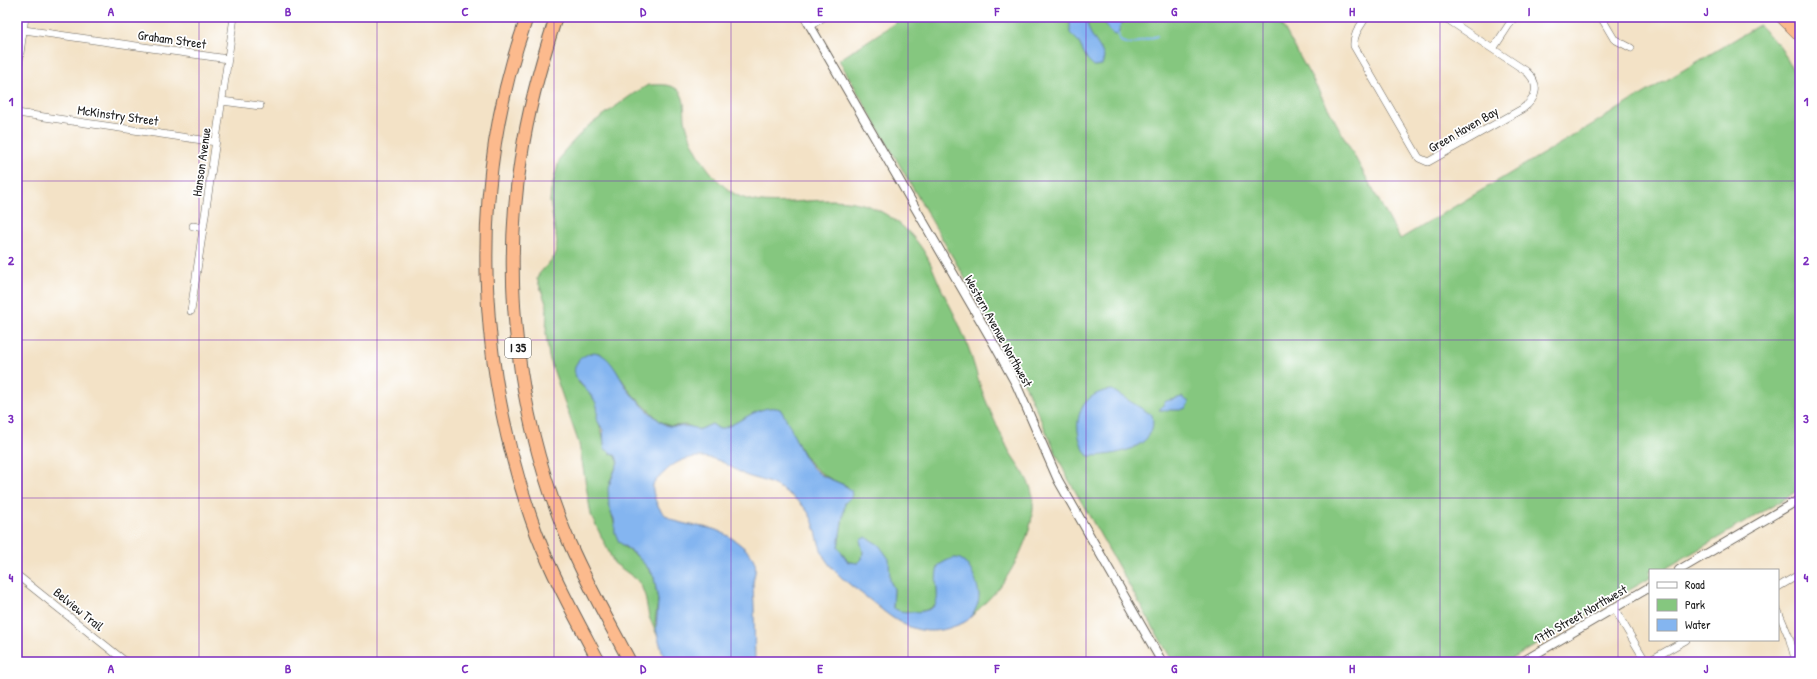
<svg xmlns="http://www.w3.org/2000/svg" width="1817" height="679" font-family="'Patrick Hand',sans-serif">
  <rect width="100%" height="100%" fill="#fff"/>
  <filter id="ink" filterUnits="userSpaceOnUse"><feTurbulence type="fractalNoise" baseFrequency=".025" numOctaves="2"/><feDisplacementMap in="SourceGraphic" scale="8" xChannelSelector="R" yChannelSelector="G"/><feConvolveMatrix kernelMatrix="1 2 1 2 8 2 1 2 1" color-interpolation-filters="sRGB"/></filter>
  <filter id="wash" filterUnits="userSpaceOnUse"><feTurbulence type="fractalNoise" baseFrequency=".012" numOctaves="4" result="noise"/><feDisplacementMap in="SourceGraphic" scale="16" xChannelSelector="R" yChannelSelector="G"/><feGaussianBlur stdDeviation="0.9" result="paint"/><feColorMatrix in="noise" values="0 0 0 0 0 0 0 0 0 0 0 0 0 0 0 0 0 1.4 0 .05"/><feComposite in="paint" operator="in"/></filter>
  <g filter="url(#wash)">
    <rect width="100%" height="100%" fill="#f3e2c6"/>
    <path fill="#85c77f" stroke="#50724e" d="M904,17H1278L1400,239L1759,25L1780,46L1800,83V490L1663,570H1650V578L1507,662H1173L1066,475L1019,372L839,60Z
      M648,85C658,85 670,83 678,90C686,98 684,109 685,119C690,146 710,178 733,193C771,217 834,185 880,211C897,220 913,234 923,250C931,262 935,275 941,288C948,303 957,318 963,334C972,354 976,375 984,396C991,414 1000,432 1008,449C1017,465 1033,482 1033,501C1035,528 1015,568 998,589C989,599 980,608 971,617L976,608L972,573L962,560L935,605C924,614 910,613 896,611L893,607L894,589L890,581L863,552L862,560L858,563L848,562L838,547L845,503L849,498L847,486C812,473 806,460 790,429C786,422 784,415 780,409L755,413L727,428L719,429L712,424L699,430L686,425L670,426L660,421L632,394L614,368L599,353H589L578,382C586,390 595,395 598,407C598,411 597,416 598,420C601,430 603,434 604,445L610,453L616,456L618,462L610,481L611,513L615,525L623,546L641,559L654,577L658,601L655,623L658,637L649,617L645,596L641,585L636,579L614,563L591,515L579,444L549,357L546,334L547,306L537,279L539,274L555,256L557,242L550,202L551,190L559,161L564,151L587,127L633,94Z"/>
    <path fill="#84b5f0" stroke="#506886" d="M1070,17H1088C1084,32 1100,43 1104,57L1102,65L1094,66L1087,59L1078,41L1070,33Z
      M1102,17H1123L1118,34L1114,35L1106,27Z
      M594,352C613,355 620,382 632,395C639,402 661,425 669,426C682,428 685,423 699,430L712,424L719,429C738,426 760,402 780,409C794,428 798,455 816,471C826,480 841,481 851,490L852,496L845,503L838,547L848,562L858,563L862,559L863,552L860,540L866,537L879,545L889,559L890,581L894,589L893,607C898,612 905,612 913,612C953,611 929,587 939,565C944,562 950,558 956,558C969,558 979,586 979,596C979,603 975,612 971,617C967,622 961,624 955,626C923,639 899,625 875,604C858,590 836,577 824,557C816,541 817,520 803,506C794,497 779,486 767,482C760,479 752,478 745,475C739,472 733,468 726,464C708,454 685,454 668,469C664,473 656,479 653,485C652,489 654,495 655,499C665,527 690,523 713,529C723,532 734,539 742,546C747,550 753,556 755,563C757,570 753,578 753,585C755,611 754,636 755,662H665L656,630L658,601L654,577L650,570L636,555L619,542L615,533L614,519L609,508L608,488L618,462L616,456L605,449C603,442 604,436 603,430C601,426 598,423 597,419C597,414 598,410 597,406C592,389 565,379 578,361C582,356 588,354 594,352Z
      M1112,390L1152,415C1160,449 1112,456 1088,456C1069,431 1076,392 1112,390Z
      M1182,397L1189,402L1186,408L1180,410H1159L1166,401Z"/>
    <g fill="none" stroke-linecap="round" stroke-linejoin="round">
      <path stroke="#84b5f0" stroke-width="2" d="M1118,34L1120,41L1128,44L1135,43L1157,36"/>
    </g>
  </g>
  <g filter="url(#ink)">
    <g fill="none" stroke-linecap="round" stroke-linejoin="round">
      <g stroke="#676158" stroke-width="8">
        <path id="minor" d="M1366,17C1360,27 1353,34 1354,46L1419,158L1428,162L1522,109C1538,98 1540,84 1526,71L1444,17
          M1601,17L1614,39L1631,48
          M810,26L824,17
          M17,29L228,59
          M1493,49L1514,17
          M17,75L25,17
          M222,101L260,106
          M17,113L216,142
          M193,226L203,228
          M191,311L234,17
          M17,575L126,662
          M1778,587L1800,574
          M1614,608L1646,662
          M1778,611L1789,637L1796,662
          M1647,662L1686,640"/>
      </g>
      <g stroke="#676158" stroke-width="10">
        <path id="tertiary" d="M805,17L994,344L1016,384L1058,480L1162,662
          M1679,570L1800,499
          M1522,662L1650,587"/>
      </g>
      <g stroke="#676158" stroke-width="12">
        <path id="trunk" d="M1781,17L1800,36"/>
      </g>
      <g stroke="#676158" stroke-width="14">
        <path id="motorway" d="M527,17C467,185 476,369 537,535C554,579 577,620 599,662
          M556,17C541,63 528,110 521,158C501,283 518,418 566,535C584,579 608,620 630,662"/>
      </g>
      <use href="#minor" stroke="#fff" stroke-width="7"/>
      <use href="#tertiary" stroke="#fff" stroke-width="8"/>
      <use href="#trunk" stroke="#fcba8d" stroke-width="11"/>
      <use href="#motorway" stroke="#fcba8d" stroke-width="12"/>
    </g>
  </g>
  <path fill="none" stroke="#7b2cbf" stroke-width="1" stroke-opacity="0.55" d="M199,17V662M377,17V662M554,17V662M731,17V662M908,17V662M1086,17V662M1263,17V662M1440,17V662M1618,17V662M17,181H1800M17,340H1800M17,498H1800"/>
  <g text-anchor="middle" stroke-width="3.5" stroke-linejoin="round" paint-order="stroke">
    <rect fill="#fff" stroke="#606060" stroke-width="1" x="505" y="338" width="26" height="20" rx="3"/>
    <g font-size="12" font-weight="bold" fill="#1c1c1c">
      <text x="518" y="352">I 35</text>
    </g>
    <g font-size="13" fill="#1c1c1c" stroke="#fff">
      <text transform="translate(172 39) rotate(8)" y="5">Graham Street</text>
      <text transform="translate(118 115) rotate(8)" y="5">McKinstry Street</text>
      <text transform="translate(1463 129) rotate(-30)" y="5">Green Haven Bay</text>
      <text transform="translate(201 162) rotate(-82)" y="5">Hanson Avenue</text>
      <text transform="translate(999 331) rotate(61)" y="5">Western Avenue Northwest</text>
      <text transform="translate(79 609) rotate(39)" y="5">Belview Trail</text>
      <text transform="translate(1580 614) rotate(-30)" y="5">17th Street Northwest</text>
    </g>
  </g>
  <rect width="1817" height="679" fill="none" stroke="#fff" stroke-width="44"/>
  <rect x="1649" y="569" width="130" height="72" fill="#ffffff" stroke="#a4a4a4"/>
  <rect x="1657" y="582" width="20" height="6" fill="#ffffff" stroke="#a4a4a4"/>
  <text x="1685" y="589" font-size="12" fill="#1c1c1c">Road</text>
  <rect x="1657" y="599" width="20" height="12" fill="#85c77f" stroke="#a4a4a4"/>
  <text x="1685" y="609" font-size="12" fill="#1c1c1c">Park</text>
  <rect x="1657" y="619" width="20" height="12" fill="#84b5f0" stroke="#a4a4a4"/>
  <text x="1685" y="629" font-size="12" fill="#1c1c1c">Water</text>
  <rect x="22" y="22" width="1773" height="635" fill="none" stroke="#7b2cbf" stroke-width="1.5"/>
  <g font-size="13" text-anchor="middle" font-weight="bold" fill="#7b2cbf">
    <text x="111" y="16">A</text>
    <text x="288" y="16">B</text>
    <text x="465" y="16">C</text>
    <text x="643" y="16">D</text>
    <text x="820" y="16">E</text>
    <text x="997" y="16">F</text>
    <text x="1174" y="16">G</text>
    <text x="1352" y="16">H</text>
    <text x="1529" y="16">I</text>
    <text x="1706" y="16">J</text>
    <text x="11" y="106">1</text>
    <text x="1806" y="106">1</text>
    <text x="11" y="265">2</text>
    <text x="1806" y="265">2</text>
    <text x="11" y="423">3</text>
    <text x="1806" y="423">3</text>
    <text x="11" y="582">4</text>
    <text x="1806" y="582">4</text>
    <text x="111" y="673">A</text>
    <text x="288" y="673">B</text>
    <text x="465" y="673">C</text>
    <text x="643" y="673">D</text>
    <text x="820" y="673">E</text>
    <text x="997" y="673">F</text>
    <text x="1174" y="673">G</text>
    <text x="1352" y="673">H</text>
    <text x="1529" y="673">I</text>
    <text x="1706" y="673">J</text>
  </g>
</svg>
